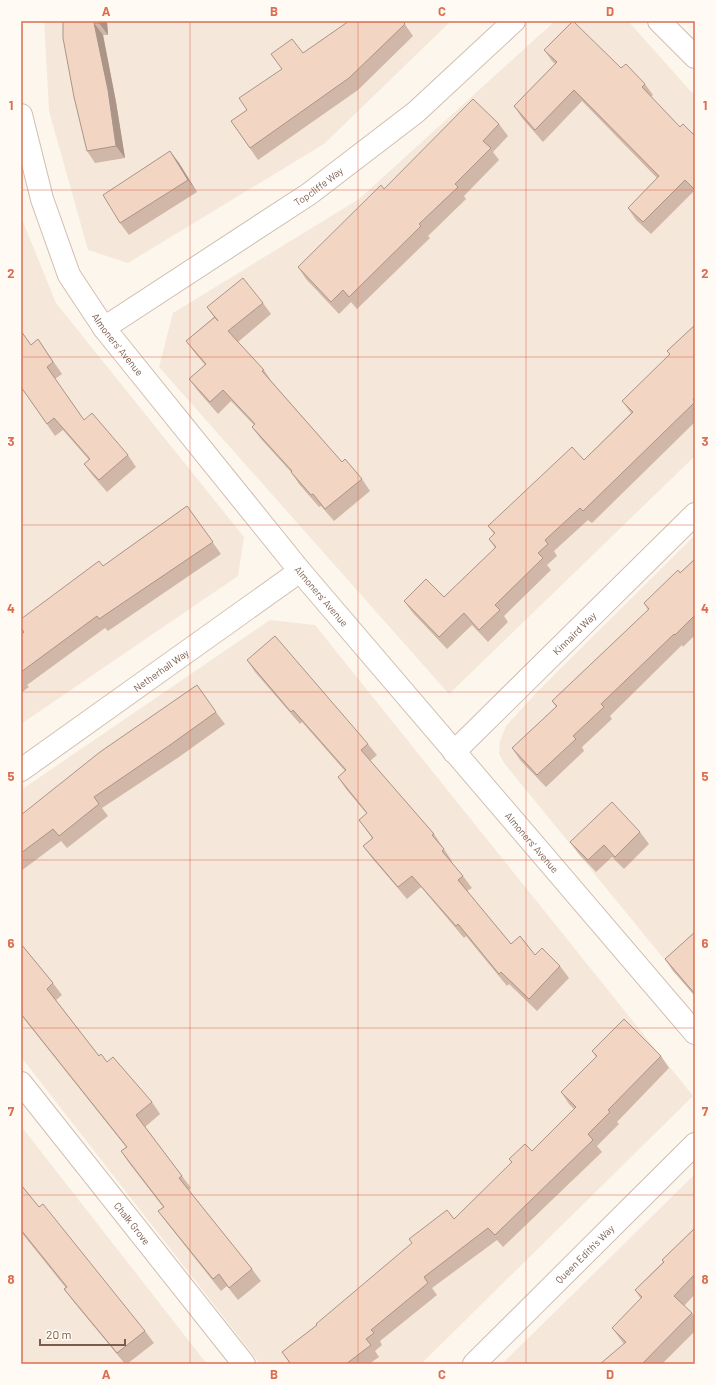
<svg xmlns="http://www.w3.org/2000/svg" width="716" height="1385" font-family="Barlow,sans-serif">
  <rect width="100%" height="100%" fill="#fdf6ec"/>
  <path fill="#f5e8da" d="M44,21H451L324,144L128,263L88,250L49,111Z
    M555,21H628L695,96V456L449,694L159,367L173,313L359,199Z
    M21,217L56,303L244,537L238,576L21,724Z
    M695,535V997L504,763L499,754L500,741L506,726L540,689Z
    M270,620L315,625L693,1096L421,1364H260L21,1057V790Z
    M21,1126L207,1364H21Z
    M695,1174V1364H502Z"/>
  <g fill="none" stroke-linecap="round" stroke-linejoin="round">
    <g stroke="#d1beb0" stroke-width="24">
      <g id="minor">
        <path d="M659,21L695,57"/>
        <path id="s1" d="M21,115L42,199L69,275L104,328L300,571L695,1033"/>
        <path id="s2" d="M104,328L309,194L416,112L514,21"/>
        <path id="s3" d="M454,752L695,514"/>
        <path id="s4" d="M21,770L300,571"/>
        <path id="s5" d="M21,1083L244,1364"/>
        <path id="s6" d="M474,1364L695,1144"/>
      </g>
    </g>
    <use href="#minor" stroke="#fff" stroke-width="22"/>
  </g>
  <path fill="#d1b7a8" d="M63,21H107L108,35H103L116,102L125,158L95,163L87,151Z
    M349,21H406L404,23L413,36L358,90L258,160L231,121L247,110L282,69L303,53Z
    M544,50L621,68L645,84L653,95L651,97L680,127L695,136V193L693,192L651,234L636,220L628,208L657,178L582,101L543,142L522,118L514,106L555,64L552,61Z
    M499,124L508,136L493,152L499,160L464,196L466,199L428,236L430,238L357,309L351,302L339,314L306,279L298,267L384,189Z
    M170,151L179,163L197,192L129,235L120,223Z
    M263,303L271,314L238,342L264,370L272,382L342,462L362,479L370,491L334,521L321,506L319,507L299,484L291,472L261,439L252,427L254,425L231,401L218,414L198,391L189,379L205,365L195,353L186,341L214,317L207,307Z
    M695,325V422L592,523L588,520L554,551L557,556L547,565L551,570L504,616L508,622L488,642L472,625L447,649L413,613L404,601L444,597L495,548L489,539L494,534L488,526L584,460L631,413L622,401L670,355L667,351Z
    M38,339L62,374L55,379L84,420L128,455L136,467L107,492L93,476L84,464L89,460L63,430L55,436L21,387L31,345Z
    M187,506L221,554L108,631L105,628L27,685L29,687L21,693V635L24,633L21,629L103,566Z
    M695,559V635L683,647L682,645L610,716L612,719L582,747L584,751L546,787L520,760L512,748L556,707L552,701L648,610L644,603L680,573Z
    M247,660L368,744L377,755L370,761L434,834L452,861L451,862L463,876L472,888L467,891L511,944L560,966L569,978L537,1011L509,984L507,986L466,936L464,938L421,887L407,899L372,858L363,846L372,838L359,820L367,814L346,789L338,777L345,771L302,722L300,724L255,672Z
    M216,712L225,724L179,757L102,808L108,816L67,848L61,841L21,871V815Z
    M640,832L649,844L624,869L612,857L596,872L579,854L570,842Z
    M695,932V996L673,971L665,959Z
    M21,944L53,983L62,995L56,1000L99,1056L107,1062L152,1102L160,1114L145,1127L182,1176L191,1188L188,1190L252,1269L261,1281L238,1300L227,1286L221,1291L167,1223L158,1211L163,1207L129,1163L121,1151L126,1147L21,1015Z
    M592,1051L661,1056L669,1068L617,1122L619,1124L597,1146L602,1152L503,1247L497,1240L432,1288L437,1295L380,1341L382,1345L375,1351L379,1357L369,1364H290L282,1352L317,1325L454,1219L512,1163L509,1159L532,1151L574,1109L569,1104L561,1092L596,1057Z
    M21,1185L39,1207L145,1331L154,1343L127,1364H125L73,1301L64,1289L66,1288L21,1232Z
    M695,1228V1294L684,1306L692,1313L695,1318V1331L662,1364H600L624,1344L612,1328L641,1299L635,1290L663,1262L662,1260Z"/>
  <path fill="#aa9588" d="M99,21H107L108,35L99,23Z
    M94,23L103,35L116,102L125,158L116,146Z
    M170,151L179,163L197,192L188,180Z"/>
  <path fill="#f3d5c3" stroke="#aa9588" d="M63,21H99V23H94L108,90L116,146L87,151L74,97L63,38Z
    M349,21H402L405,24L349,78L250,148L231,121L247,110L239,98L282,69L271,54L292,39L303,53Z
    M573,21L621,68L626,64L645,84L642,87L680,127L683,124L695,136V190L685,180L643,222L628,208L659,176L574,90L535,130L514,106L557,62L544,50Z
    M473,99L499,124L483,141L491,148L455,184L458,187L419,224L421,226L349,297L343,290L331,302L298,267L381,185L384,189Z
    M170,151L188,180L120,223L103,195Z
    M243,278L263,303L228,331L264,370L262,371L342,462L345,459L362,479L325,509L313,494L311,495L291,472L292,471L252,427L255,424L223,390L210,402L189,379L206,364L186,341L215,317L218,321L207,307Z
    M695,325V397L693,399L695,402L583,511L580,508L545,540L548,544L538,553L543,558L495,605L500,610L479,630L464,613L439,637L404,601L426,579L444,597L496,547L489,539L495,533L488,526L572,447L584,460L633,412L622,401L670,354L667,351Z
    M21,331L31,345L38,339L53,362L47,367L84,420L92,413L128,455L99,480L84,464L90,459L54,418L47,424L21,387Z
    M187,506L213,542L99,619L97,616L21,672V635L24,632L21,628V619L99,561L103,566Z
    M695,559V615L675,635L674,634L601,704L604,707L573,736L576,739L537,775L512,748L557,706L552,701L649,609L644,603L678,570L680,573Z
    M275,636L368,744L361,750L434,834L432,835L444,849L442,851L463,876L458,880L511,944L520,936L535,955L542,948L560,966L529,999L501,972L499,974L458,924L456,926L412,876L398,887L363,846L373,838L359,820L367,813L338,777L346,770L293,710L291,712L247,660Z
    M197,685L216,712L170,745L94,797L99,804L59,836L53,829L21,853V815L100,752Z
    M612,802L640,832L615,857L604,845L588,860L570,842Z
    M695,932V994L665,959Z
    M21,944L53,983L47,989L99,1056L101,1054L107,1062L113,1057L152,1102L136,1115L182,1176L179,1178L252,1269L229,1288L219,1274L213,1279L158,1211L164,1207L121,1151L127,1147L21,1014Z
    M624,1019L661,1056L608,1110L610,1112L588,1134L593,1140L495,1235L488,1228L424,1277L428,1283L371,1330L374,1333L366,1339L371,1345L346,1364H291L282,1352L317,1325L316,1324L412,1243L409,1239L447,1210L454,1219L512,1162L509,1159L525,1144L532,1151L576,1107L561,1092L597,1056L592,1051Z
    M21,1185L39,1207L43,1204L145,1331L117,1353L64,1289L67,1287L21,1230Z
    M695,1228V1274L674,1296L692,1313L642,1364H600L626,1342L612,1328L642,1297L635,1290L664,1262L662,1260Z"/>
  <path fill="none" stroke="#dc6d51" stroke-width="1" stroke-opacity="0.55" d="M190,21V1364M358,21V1364M526,21V1364M21,190H695M21,357H695M21,525H695M21,692H695M21,860H695M21,1028H695M21,1195H695"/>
  <g text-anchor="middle" stroke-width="3" stroke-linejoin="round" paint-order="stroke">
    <g font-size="10" fill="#7a5c4d" stroke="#fffaf3">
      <text dy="4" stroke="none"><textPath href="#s2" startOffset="257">Topcliffe Way</textPath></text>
      <text dy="4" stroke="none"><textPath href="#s1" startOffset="252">Almoners' Avenue</textPath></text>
      <text dy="4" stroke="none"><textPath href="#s1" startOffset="576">Almoners' Avenue</textPath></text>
      <text dy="4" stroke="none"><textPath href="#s3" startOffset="169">Kinnaird Way</textPath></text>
      <text dy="4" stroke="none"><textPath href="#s4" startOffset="172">Netherhall Way</textPath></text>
      <text dy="4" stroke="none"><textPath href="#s1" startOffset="900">Almoners' Avenue</textPath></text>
      <text dy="4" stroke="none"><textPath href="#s5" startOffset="179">Chalk Grove</textPath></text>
      <text dy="4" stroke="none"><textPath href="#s6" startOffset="156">Queen Edith's Way</textPath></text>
    </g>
  </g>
  <rect width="716" height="1385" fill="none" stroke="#fffaf3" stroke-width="44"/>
  <path d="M40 1339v6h85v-6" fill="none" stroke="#7a5c4d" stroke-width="2"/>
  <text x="46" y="1339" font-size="12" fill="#7a5c4d" stroke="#fffaf3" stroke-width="3" paint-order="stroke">20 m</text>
  <rect x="22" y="22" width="672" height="1341" fill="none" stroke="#dc6d51" stroke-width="1.5"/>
  <g font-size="13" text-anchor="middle" font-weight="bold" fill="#dc6d51">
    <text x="106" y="16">A</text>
    <text x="274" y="16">B</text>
    <text x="442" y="16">C</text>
    <text x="610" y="16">D</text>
    <text x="11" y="110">1</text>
    <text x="705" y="110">1</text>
    <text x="11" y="278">2</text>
    <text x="705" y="278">2</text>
    <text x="11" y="446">3</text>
    <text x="705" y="446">3</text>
    <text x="11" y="613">4</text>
    <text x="705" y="613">4</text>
    <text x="11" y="781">5</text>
    <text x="705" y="781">5</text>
    <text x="11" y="948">6</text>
    <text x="705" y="948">6</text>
    <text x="11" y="1116">7</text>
    <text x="705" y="1116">7</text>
    <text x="11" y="1284">8</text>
    <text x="705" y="1284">8</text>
    <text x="106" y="1379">A</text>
    <text x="274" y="1379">B</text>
    <text x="442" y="1379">C</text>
    <text x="610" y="1379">D</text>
  </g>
</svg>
